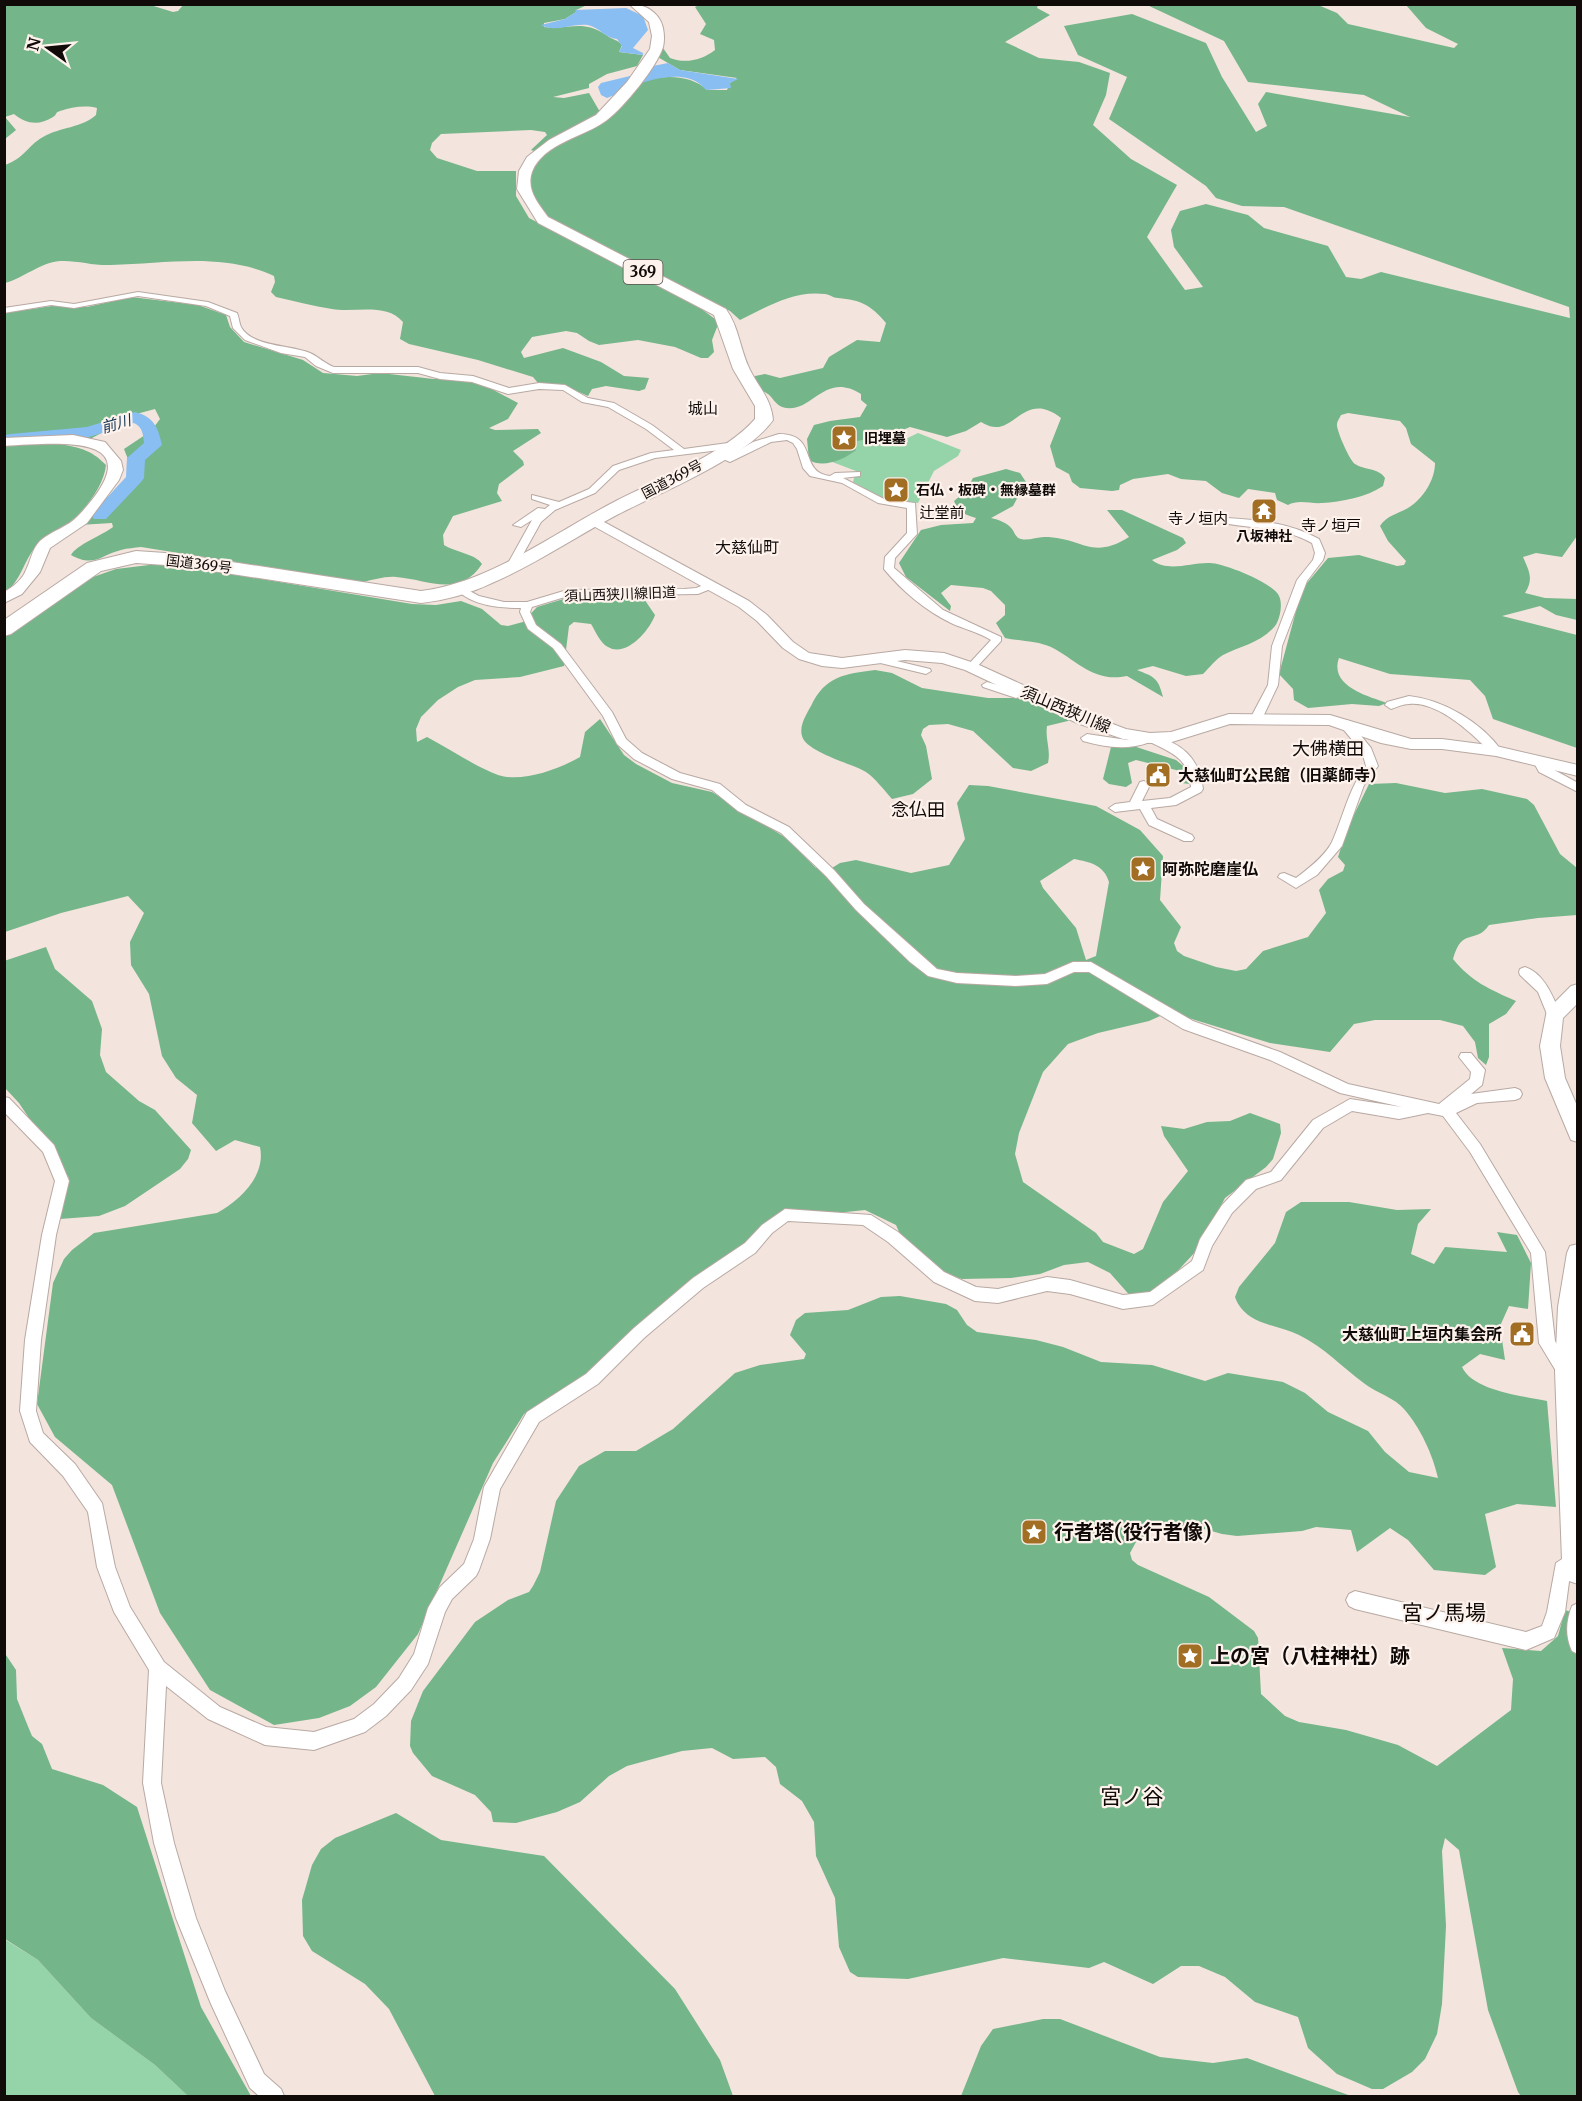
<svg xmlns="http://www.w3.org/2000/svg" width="1582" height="2101" font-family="Merriweather,'Noto Sans JP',serif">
  <rect width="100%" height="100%" fill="#f3e4dd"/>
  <path fill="#95d3a8" d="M849,429L893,445L918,433L961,450L958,456L934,471L918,503L885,499L853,482L856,471L827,460Z
    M4,1939L38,1960L91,2018L155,2065L188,2096H5Z"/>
  <path fill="#74b589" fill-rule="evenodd" d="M12,4H147L173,12L178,11L184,4L587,5L576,10V12L565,19L544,23V27C571,30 582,19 606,35C612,40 617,39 622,45L619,52L643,55L637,66L607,74L589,84V88L553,97L564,98L589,93L600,112L591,119L553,137L534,151L531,150L547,135L545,132L531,130L441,134L432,143L430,150L437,158L477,171H516V196L529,218L692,302L719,322L712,340L714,352L708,358H701L675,347L638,340L599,345L589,341L577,333L566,331L532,337L521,352L524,358L563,348L601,362L624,376L649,378L645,389L639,391L606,386L592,389L588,396L565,386L538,383L533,377L478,360L409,344L400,339L403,322C386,302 355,313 332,309C313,306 295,301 276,297L271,292L275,282L274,276C222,252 166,264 111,265C94,266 77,260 60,261C39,263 24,278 5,283V165C26,157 26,147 43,137C60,127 82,128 96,115L97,108C86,105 71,107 60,111C54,113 58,114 53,117C39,126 26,124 14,114L5,117L16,130L5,139V6Z
    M699,5H1038L1037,8L1050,15L1005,42L1039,58L1079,62L1110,73L1106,95L1093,125L1131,159L1177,185L1147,237L1185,290L1203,287L1174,247L1171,230L1180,211L1206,204L1248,215L1264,228L1328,246L1346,277L1361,279L1381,272L1570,318L1569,307L1284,207L1242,206L1216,198L1206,186L1109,119L1127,77L1078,55L1064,26L1132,14L1206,43L1222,77L1256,132L1267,126L1258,104L1266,92L1410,117L1364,95L1248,82L1224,41L1147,5H1318L1337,13L1348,24L1454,48L1458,44L1426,28L1406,5H1577V536L1562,557L1536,553L1523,557C1529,571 1534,579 1525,593L1545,598L1577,599V620L1556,615L1540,606L1502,616L1577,635V748L1493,719L1485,696L1470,680L1390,674L1339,658C1329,686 1367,696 1387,703L1379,706L1352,704L1308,708L1294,700L1293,689L1279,674L1302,589L1328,558L1359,555L1397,566L1404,565L1406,561L1388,541L1380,526C1387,515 1398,514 1408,508C1423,499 1435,480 1435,463L1411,444L1406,428L1400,421L1348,413L1341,415C1340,417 1337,422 1337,424C1336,430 1350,461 1355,464C1364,470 1379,468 1385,478L1383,486C1367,497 1341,502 1322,503C1311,504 1298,499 1288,505L1277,500L1275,493L1248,489L1239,498L1222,493L1206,481L1181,479L1168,474L1133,479L1120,485L1119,490L1112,491L1080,488L1072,482L1069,474L1056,467L1050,446L1061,418C1028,392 1016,428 995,427C990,427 985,424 981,422L966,431L947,437L910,427L885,437L856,441L854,445L856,450C845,459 823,469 809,460L807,439L814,425L830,421L860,417L867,405L861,400V394C823,370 812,416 782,407C775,404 773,398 768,394C761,390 758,389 753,382L755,376L765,374L780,378L823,368L829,357L857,340L880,342L886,323C871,305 861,300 838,298C833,298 829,294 825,294C793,290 767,307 740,320L730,311L548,217L531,196L527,182C543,146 552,153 579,131C596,117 613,98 632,86C653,74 690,73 707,90H727L730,83L737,78L680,70L656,56L663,48L670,58C686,64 702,60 715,50L714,40L700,34L706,24L695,7Z
    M131,297L198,305L226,315L230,327L244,342L303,360L323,373L357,376L380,373L434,379L453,378L480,383L518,403L508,419L489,428L495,430L538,429L541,433L513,451L523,461L524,465L499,484L497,493L502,501L453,516L443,535L444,545C455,552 476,554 482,564C459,599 427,579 396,577C385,576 373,580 363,582L141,547C134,548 128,548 121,550C101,555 94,568 71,555C76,545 103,535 113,527L112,523L79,525L104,498L120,495L130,487L131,467L124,449L151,431L160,419L155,409L140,413L90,439L29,437L5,439V313L52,306L87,307Z
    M55,443C77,447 91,449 106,465C104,486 85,510 69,523C60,531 46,536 38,544C23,560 22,581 4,593V445Z
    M1006,469L1020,473L1026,482L1013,506L991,518C999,520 1006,522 1012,529C1015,533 1015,537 1021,539C1028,541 1037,537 1044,537C1082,537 1091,561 1129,537L1107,510H1122L1183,538L1186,543L1177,550L1152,560C1168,573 1192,562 1210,563C1223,563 1274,583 1279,596C1283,604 1280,619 1275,626C1261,643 1241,646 1223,655C1216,659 1209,668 1203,674L1186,676L1153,666L1137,670C1154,677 1158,677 1163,697L1127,676C1094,683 1078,661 1051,647C1038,641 1019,641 1005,638L996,623L1005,615V605L991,591L983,588L951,585L941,593L951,606L950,611L906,577L899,563L921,530L941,525L973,523L976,518C964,514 959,513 954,501L966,491L973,478Z
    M166,563L412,604L436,605L461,601L482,609L501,625L508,626L523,622L537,607L570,597L642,596L655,615C650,630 626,658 608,647C600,643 596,632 591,624L574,622L569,626L564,666L520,677L475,680L458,687L438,700L421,717L416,729L417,742L427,737C450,749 474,766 498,775C522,783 559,769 580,757L585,732L600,719L624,755L636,764L672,783L712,792L786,838L816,868H832L840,863L856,860L911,873L949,865L965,839L957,803L969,785L988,786L1096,806L1140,830L1163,856L1160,900L1181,927L1174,943L1177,951L1184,956L1216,967L1236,971L1246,969L1263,951L1308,937L1326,913L1319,890L1328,879L1343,871L1345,865L1338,857L1347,829L1369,784L1396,783L1445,793L1482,789L1527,799L1534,805L1560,854L1577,868V915L1538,918L1489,925C1476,945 1462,926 1453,959C1472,982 1489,989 1516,1001L1506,1014L1489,1024V1057L1486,1065L1478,1058L1475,1042L1463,1026L1440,1020H1375L1354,1024L1330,1052L1270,1043L1169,1012L1149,1021L1098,1033L1068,1044L1043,1072L1019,1133L1015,1154L1023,1182L1096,1233L1103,1242L1134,1254L1143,1249L1163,1202L1188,1171L1164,1136L1161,1126L1184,1129L1207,1122L1230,1121L1250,1113L1280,1124L1281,1133L1273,1159L1266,1167L1225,1198L1198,1249L1156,1294L1133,1299L1110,1273L1088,1262L1064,1265L1040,1274L1011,1278L962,1279L949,1275L926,1265L907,1250L896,1225L865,1210L768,1220L722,1267L653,1311L593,1373L524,1414L493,1463L418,1634L376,1687L350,1706L319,1718L274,1725L210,1690L160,1613L112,1485L55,1437L37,1404L53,1283L64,1259L72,1250L94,1233L217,1213C240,1200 266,1176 260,1147L235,1140L216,1151L192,1123L197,1095L176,1078L162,1056L149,994L131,965L130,942L144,913L128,896L61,913L5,932L4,637L93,577L116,569ZM1074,859C1090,862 1104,865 1109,882L1096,956L1086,960L1076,928L1043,888L1040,881Z
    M875,670L892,673L922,688L988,698H1022L1072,720L1047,726C1045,740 1051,749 1048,763L1031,771L1013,768L973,731L948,724L929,725L923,729L921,735L926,746L932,779L913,794L892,799C884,790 875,778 866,772C853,764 806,752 802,736C799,726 806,715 811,706C825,676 845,674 875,670Z
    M1121,742L1176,760L1188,770L1190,784L1181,783L1180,771L1136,760L1128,763L1132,783L1126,787L1109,784L1103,779L1112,743Z
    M46,947L55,969L92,1001L102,1029L100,1055L106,1072L139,1101L155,1110L191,1150L188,1159L180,1169L125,1206L99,1216L60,1219L69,1178L19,1103L5,1088L4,961Z
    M1301,1202H1349L1397,1210L1431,1209L1418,1224L1411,1254L1434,1264L1445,1247L1507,1252L1497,1232L1517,1235L1531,1263L1528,1309L1509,1306L1500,1326L1505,1360L1480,1354L1462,1367C1473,1391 1523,1396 1547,1401L1556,1507L1517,1504L1485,1514L1496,1567L1485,1575L1434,1570L1408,1540L1390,1528L1357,1552L1351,1530L1316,1527L1302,1531L1237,1536L1222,1534L1201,1528L1174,1533L1153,1532L1136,1542L1130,1553L1132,1560L1138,1565L1209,1597L1254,1631L1258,1638L1261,1694L1285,1716L1299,1722L1346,1730L1398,1745L1437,1766L1511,1710L1513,1679L1502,1648L1541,1651L1558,1636L1565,1610L1577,1614V2096H1521L1518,2092L1488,2010L1459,1850L1445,1838L1442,1851L1446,1926L1442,2004L1437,2034L1425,2059L1412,2072L1383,2089H1372L1337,2074L1308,2048L1298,2017L1255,2002L1225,1977L1199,1966H1181L1153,1984L1104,1962L1089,1968L1003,1958L908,1979L858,1977L850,1972L839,1947L835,1898L816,1856L814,1822L802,1801L780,1784L776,1767L765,1757L733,1759L712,1748L682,1751L627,1766L609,1776L580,1802L557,1812L516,1823L493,1822L491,1812L475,1795L432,1776L413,1753L410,1746L411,1721L423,1691L475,1622L508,1600L529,1592L533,1586L540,1572L556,1501L579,1466L605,1451H636L673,1429L735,1373L760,1365L804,1359L806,1354L790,1335L796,1320L805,1313L848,1310L881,1297L900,1296L946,1304L957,1310L967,1325L977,1332L1036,1340L1063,1347L1101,1362L1152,1365L1205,1381L1228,1373L1283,1382L1305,1393L1328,1412L1368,1431L1385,1452L1409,1472L1438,1478C1433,1455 1420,1427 1404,1409C1395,1398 1377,1393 1365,1384C1343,1368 1324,1347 1299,1335C1276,1324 1245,1325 1235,1297L1239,1287L1275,1243L1286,1212Z
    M4,1652L16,1670L17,1699L27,1724L32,1736L42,1744L52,1769L103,1785L137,1807L201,2007L251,2096H188L155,2065L91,2018L38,1960L5,1939Z
    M396,1813L441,1840L544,1856L675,1989L720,2060L733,2096H435L389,2009L365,1984L312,1951L303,1936L302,1900L312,1865L321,1849L335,1838Z
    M1043,2019H1060L1160,2057L1213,2063L1247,2058L1351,2096H961L981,2046L993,2029Z"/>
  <path fill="#89bef3" d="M626,8L643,16L648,30L633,48L643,53V55L619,52L622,46L617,39C605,38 599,27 588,25C572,23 555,33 541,25L565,19L576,12L575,10Z
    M668,63L680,70L738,79L730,83L731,88L707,90C704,89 703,86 700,84C683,70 651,79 633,86L648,67Z
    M634,75L617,94L607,98L601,95L598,87L601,83Z"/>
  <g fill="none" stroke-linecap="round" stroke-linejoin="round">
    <path fill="#89bef3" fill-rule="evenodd" d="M135,412C154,417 158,427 162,445L145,460L144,478L141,482L106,519H94L91,515L126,477L127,458L144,443C143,435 143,427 134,423L89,437L11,444L4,442L5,435L11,434L87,427Z"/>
    <g stroke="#b8a9a3" stroke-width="2">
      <path id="street" d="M138,292L208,302L237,313C239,317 239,323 241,327C252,347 292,345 310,353C319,357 325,364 334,367H418L440,373L473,376L509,388L539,383L565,385L588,398L614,403L652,425L684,449L728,443L733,446L728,449L655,458L619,470L595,493L555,510L541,522L516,567H508L507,565L532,520L521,527L513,525L538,508L545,509L550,505L532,499V495L559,502L589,489L613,466L651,453L674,450L646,429L608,407L582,402L563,390L539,389L508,394L472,382L440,379L418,373H333L316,366L305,357L281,353L245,340L233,328L230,316L206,306L138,296L74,308L51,305L4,313V308L51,301L74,304Z
        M779,434C819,434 798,472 830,476L835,473L860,472V476L843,478L884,499L915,503L917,534L895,558L894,568L943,610L1001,637V641L975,669H967L966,667L991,640C978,632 964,629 951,623C926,611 901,590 884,569L885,557L907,533V508L878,503L842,483L810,476L803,468L797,449L793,443L787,440L771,442L730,462L714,455L719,452L729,456L753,442Z
        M1227,518C1260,520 1290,523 1319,539L1325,553L1323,560L1307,581L1282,646L1278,685L1262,719L1256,723L1250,719L1268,685L1272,646L1297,580L1313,560L1315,553L1312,543C1278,525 1258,530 1224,523V519Z
        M709,583L713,584V588L698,594L568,596L532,607L530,612L536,625L561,644L612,712L626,739L642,753L680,773L720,784L746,805L789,827L834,870L864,904L937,969L957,973L1016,976L1045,974L1073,962H1091L1193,1021L1280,1052L1348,1084L1439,1104L1470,1079L1471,1072L1459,1057L1461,1053H1471L1485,1070L1482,1085L1471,1094L1515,1088L1520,1090L1522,1094L1520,1098L1515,1100L1477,1103L1456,1113L1480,1144L1545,1252L1555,1341L1573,1371L1571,1376L1565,1378L1559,1376L1539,1343L1531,1253L1470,1152L1443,1116L1428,1113L1399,1119L1352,1111L1323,1128L1281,1180L1256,1189L1232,1213L1212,1246L1203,1270L1153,1305L1123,1309L1070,1294L1047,1291L998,1303L975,1301L934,1282L888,1242L863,1225L788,1221L772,1233L755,1253L703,1288L644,1338L598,1384L539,1422L500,1489L490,1539L479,1570L476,1576L452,1599L445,1612L428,1664L411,1690L386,1716L365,1732L314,1750L265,1745L208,1719L166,1686L161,1783L174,1843L196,1918L225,1991L264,2074L281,2089L284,2096H259L250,2088L211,2004L176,1918L154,1843L143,1783L149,1670L114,1612L97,1567L88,1512L63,1476L30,1442L20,1411L25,1340L42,1235L55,1181L43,1152L4,1112V1097L9,1098L54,1145L69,1181L56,1235L41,1340L36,1411L43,1433L75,1464L102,1503L115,1567L130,1607L164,1662L220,1707L266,1727L314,1732L354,1719L374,1704L399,1678L414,1654L428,1608L440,1587L464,1564L474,1539L484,1487L527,1412L586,1374L634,1328L693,1278L745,1243L762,1225L785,1209L871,1215L898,1232L944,1272L976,1287L998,1289L1047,1277L1070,1280L1123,1295L1150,1292L1192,1261L1200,1239L1222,1205L1246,1180L1271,1172L1313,1120L1350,1099L1402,1107L1340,1093L1270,1060L1183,1029L1089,972H1074L1047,984L1016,986L957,983L928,976L910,962L856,910L826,876L781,833L738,811L712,790L672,779L634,759L617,744L603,716L568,668L553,648L528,629L520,612L521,608C500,608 473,606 457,590L462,587L479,596L504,602H527L567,590L684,589L696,588Z
        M876,656L930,669L931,671L926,674L872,661V657Z
        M987,682L1016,690L1024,688L1029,692L1028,694L1016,698L983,687L982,685Z
        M1409,696C1444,700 1481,722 1502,751L1500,754H1492C1473,734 1438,701 1409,704C1403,704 1397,707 1391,709L1385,705L1387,702Z
        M1345,720L1349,721L1371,748L1378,766L1364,785L1342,846L1317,875L1296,888L1278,877L1280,874L1284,873L1296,878C1308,869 1325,856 1332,842C1344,815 1348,790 1366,766L1362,752L1339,724Z
        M1087,734L1127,740L1150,734C1181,743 1199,756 1203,789L1201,792L1176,805L1151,808L1157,819L1192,835L1194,838L1192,841H1184L1149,825L1140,809L1115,812L1109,808L1115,804L1130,802L1140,782L1144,781L1150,785L1142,801L1170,798L1191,787C1188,758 1174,754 1150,742C1127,751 1105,747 1083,741L1081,738Z
        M1539,757L1543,758L1547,766L1578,783V792L1539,772L1533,761Z
        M1525,967C1545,974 1553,997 1561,1015L1559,1019H1549L1538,992L1520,975L1519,972L1520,969Z
        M1574,1551L1578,1553V1568L1570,1574L1565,1612L1554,1638L1526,1650L1355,1609L1349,1606L1346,1600L1349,1594L1355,1591L1526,1632L1542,1626L1547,1612L1556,1563Z
        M1578,1603V1654L1572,1651C1565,1636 1566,1621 1572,1606Z"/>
    </g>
    <g stroke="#b8a9a3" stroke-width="2">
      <path id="secondary" d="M73,435L105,442L121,461L123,470L119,480L87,523L50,548L40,572L22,594L4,603V592C13,587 23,579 26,570C31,560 32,549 40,541C51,531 68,527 78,516C157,432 61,443 4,446V438Z
        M593,516L749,601L767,615L793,642L809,653L842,658L905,650L944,653L977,664L1089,715L1126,729L1150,733L1171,732L1229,714L1330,715L1411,739H1442L1496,746L1578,765V776L1496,756L1442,749H1411L1381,743L1329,725L1230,724L1172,742L1150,743L1123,739L1077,723L965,670L942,663L905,660L842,668L822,666L799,659L783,648L757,621L739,607L588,523L586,520Z
        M1578,984V1003L1563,1018L1560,1046L1565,1078L1578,1108V1142L1571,1140L1545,1078L1540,1046L1547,1010L1571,986Z
        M1578,1244V1584L1569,1581L1562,1560L1555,1371L1558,1307L1567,1253L1570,1246Z"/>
    </g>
    <g stroke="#b8a9a3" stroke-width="2">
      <path id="highway" d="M629,4C641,4 653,8 660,20C664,27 665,39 663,47C657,67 624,107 607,120C585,137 543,143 532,172C526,190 538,203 548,217L726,309C739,327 740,350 750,370C759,388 771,398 773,420C746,459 656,494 613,517C572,539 534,565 492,583C469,594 446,600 421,603L180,566L136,563L101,571L11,634L4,636V620L87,563L136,551L180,554L421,591C491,582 552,534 614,502C656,480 725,454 755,419V406L733,369L714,315L538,223L517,189L519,171L527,157L549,140L596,115L627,82L650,49L652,36L649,22Z"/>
    </g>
    <use href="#street" fill="#fff" fill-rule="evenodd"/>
    <use href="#secondary" fill="#fff" fill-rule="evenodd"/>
    <use href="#highway" fill="#fff" fill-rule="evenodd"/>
  </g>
  <defs>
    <g id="sight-square" transform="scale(1.35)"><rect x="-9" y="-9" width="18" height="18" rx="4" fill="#a16e24" stroke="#fef2ec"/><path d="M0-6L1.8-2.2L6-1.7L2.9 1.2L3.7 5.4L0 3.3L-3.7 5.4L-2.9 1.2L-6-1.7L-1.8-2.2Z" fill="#fff"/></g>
    <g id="temple-square" transform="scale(1.35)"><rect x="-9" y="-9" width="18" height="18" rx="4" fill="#a16e24" stroke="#fef2ec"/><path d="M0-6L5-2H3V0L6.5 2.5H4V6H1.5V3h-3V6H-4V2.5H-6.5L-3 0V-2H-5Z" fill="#fff"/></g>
    <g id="civic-square" transform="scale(1.35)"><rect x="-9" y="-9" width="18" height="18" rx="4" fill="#a16e24" stroke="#fef2ec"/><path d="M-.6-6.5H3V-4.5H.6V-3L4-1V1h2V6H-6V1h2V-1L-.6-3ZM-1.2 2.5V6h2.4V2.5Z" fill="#fff"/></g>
  </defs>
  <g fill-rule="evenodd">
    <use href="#sight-square" x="844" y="438"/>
    <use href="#sight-square" x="896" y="490"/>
    <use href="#temple-square" x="1264" y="511"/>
    <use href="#civic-square" x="1158" y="775"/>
    <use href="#sight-square" x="1143" y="869"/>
    <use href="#civic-square" x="1522" y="1334"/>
    <use href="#sight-square" x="1034" y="1532"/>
    <use href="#sight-square" x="1190" y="1656"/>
  </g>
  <g text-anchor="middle" stroke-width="4.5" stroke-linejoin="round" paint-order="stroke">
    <g font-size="14" font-weight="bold" fill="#100b09" stroke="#fef2ec" text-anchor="start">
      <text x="864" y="443">旧埋墓</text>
      <text x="916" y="495">石仏・板碑・無縁墓群</text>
      <text x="1264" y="541" text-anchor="middle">八坂神社</text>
    </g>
    <g font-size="14" fill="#100b09" stroke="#fef2ec">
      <text transform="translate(672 479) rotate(-28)" y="5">国道369号</text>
      <text transform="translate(199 564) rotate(7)" y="5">国道369号</text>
      <text transform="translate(620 594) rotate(-2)" y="5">須山西狭川線旧道</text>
    </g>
    <rect fill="#fef2ec" stroke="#57504d" stroke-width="1.5" x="623.5" y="260" width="39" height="24" rx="4.5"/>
    <g font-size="15" font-weight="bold" fill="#100b09">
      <text x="643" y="277">369</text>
    </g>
    <g font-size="15" fill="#100b09" stroke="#fef2ec">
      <text x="703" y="414">城山</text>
      <text x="942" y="518">辻堂前</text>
      <text x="1198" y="524">寺ノ垣内</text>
      <text x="1331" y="531">寺ノ垣戸</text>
    </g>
    <g font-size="15" font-style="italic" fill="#0c3355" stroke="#fef2ec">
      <text transform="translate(116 424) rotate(-16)" y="5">前川</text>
    </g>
    <g font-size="16" fill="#100b09" stroke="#fef2ec">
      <text x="747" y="553">大慈仙町</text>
    </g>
    <g font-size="16" fill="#100b09" stroke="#fef2ec">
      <text transform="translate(1066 709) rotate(23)" y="6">須山西狭川線</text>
    </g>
    <g font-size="16" font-weight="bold" fill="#100b09" stroke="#fef2ec" text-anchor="start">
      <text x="1178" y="781">大慈仙町公民館（旧薬師寺）</text>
      <text x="1162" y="875">阿弥陀磨崖仏</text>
      <text x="1502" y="1340" text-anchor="end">大慈仙町上垣内集会所</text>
    </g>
    <g font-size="18" fill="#100b09" stroke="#fef2ec">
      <text x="1328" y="755">大佛横田</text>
      <text x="918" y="816">念仏田</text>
    </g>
    <g font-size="20" font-weight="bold" fill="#100b09" stroke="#fef2ec" text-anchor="start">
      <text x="1054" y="1539">行者塔(役行者像)</text>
      <text x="1210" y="1663">上の宮（八柱神社）跡</text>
    </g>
    <g font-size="21" fill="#100b09" stroke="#fef2ec">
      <text x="1444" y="1620">宮ノ馬場</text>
      <text x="1132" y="1804">宮ノ谷</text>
    </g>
  </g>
  <rect width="1582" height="2101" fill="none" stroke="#100b09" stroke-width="12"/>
  <g transform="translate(48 48) rotate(285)" stroke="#fef2ec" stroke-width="4.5" paint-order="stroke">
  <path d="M0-4.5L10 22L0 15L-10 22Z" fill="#100b09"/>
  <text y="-9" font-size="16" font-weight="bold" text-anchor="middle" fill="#100b09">N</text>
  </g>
</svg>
